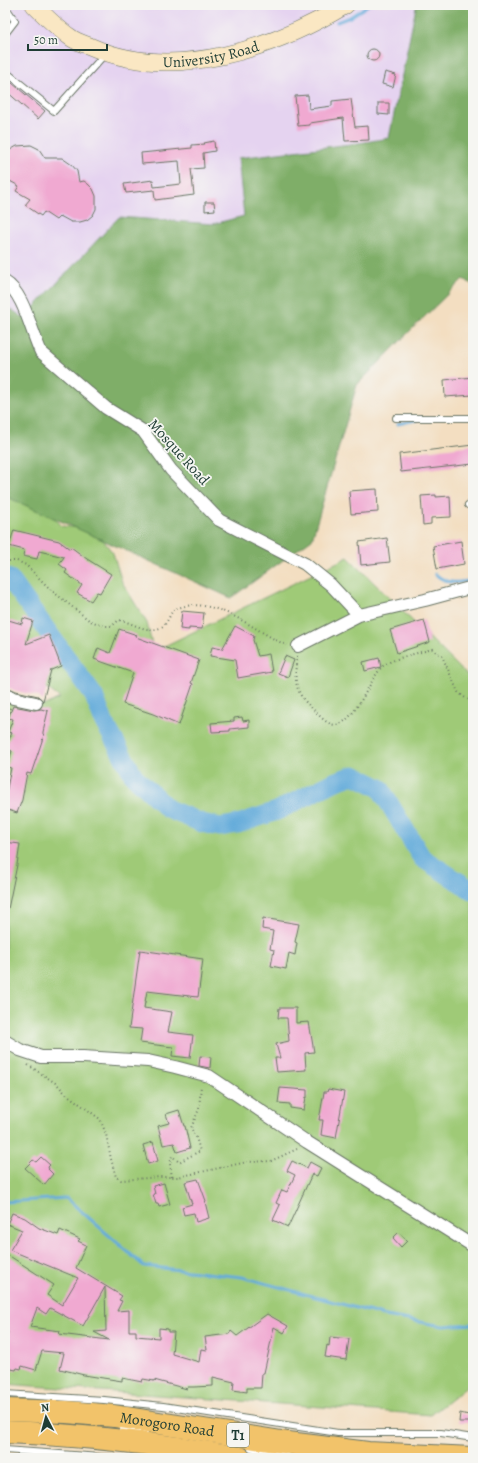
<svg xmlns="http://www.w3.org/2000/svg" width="478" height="1463" font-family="Alegreya,serif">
  <rect width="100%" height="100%" fill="#f6f6f2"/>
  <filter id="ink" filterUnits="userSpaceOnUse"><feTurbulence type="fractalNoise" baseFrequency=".025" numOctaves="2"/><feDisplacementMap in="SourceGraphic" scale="8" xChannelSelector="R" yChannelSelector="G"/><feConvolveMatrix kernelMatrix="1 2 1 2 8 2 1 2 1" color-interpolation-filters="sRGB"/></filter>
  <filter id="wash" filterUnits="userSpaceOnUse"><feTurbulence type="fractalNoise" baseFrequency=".012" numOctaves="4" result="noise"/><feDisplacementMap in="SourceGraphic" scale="16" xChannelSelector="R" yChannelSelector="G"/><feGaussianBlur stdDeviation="0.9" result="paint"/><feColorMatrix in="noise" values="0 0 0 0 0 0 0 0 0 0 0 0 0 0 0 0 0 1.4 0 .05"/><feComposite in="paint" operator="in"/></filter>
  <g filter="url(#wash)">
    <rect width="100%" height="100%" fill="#f3dec1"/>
    <path fill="#e5d3f0" d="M5,5H415L416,7L389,138L359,143L244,216L213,224L119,217L24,319L5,305Z"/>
    <path fill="#9fca77" stroke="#5f8456" d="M5,478L48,511L62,526L95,530L113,553L122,582L147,623L153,649L150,653L348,557L473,681V1382L431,1415L5,1384V700H12L45,705L60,698L48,689L30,684L5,666Z"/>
    <path fill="#7fae68" stroke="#4f764e" d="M419,5H473V285L463,279L412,329L357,385L312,539L231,598L5,496V305L24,318L119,217L213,224L244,216L238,158L359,143L389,138L416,7Z"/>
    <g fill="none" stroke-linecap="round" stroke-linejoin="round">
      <path stroke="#63abda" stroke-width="3" d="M337,22L350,17L368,5
        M398,424L416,420
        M435,574C448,585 457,583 473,580
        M5,1202L66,1198L144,1266L242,1277L386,1316L443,1326L473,1324"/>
      <path stroke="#63abda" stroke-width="19" d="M5,577L10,579L94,696L104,722L134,776L168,809L202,823L220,827L238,824L277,811L336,781L354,775L380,788L422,858L473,891"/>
    </g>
    <g id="blocks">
      <path fill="#f0a9d1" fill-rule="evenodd" d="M367 55a6 6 0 1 1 12 0a6 6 0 1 1-12 0Z
        M385,72L396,75L393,87L382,84Z
        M5,77L45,111L38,119L5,90Z
        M308,95L309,109L332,106V101L351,99L355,127L368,126L369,140L345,141L343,118L310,123V125L298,126L295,96Z
        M378,103H389V115L378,114Z
        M214,141L215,151L203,153L204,168L191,169L194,195L155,200L154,190L126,193L124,184L153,180L154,187L181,184L179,161L142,164L141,153L192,148V145L205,144L204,143Z
        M31,145L39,149L45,158H62L72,165L77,171L79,182L84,181L88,184L93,189L96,196V209L93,215L87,220L80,222H71L60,216L56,220L44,212L41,216L25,205L30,199L16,191L19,186L8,180L5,176V156L10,150L17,146Z
        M205,202H214L215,210L205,211Z
        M473,377V395L445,397L444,380Z
        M473,445V464L401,472L399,454Z
        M377,489L378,512L351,514L349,491Z
        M436,495V497L450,496L451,517L431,518V524L423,525L421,496Z
        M14,530L59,541L70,549L71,547L87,559L111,574L100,593L97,592L91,601L77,593L82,585L65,573L67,570L59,564L64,557L39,551L37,559L23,556L24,550L9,546Z
        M387,538L390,562L361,565L359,542Z
        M461,541L464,564L437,569L433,546Z
        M182,611L204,613L202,629L189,628V630L180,629Z
        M23,618L33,621L26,644L49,635L61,666L51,670L43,701L38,696L16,691L5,686V619L22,624Z
        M424,620L430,642L397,653L390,630Z
        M235,626L254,636L253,640L258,656L269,654L272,672L238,678L235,660L210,656L212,647L222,649Z
        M119,629L137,635L136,637L199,660L191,683L193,684L179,725L153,714L123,704L133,673L94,659L98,648L110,653Z
        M285,656L294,660L288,677L278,673Z
        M379,658L381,667L365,671L363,662Z
        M13,706L34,710L41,709L48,711L43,732V734L44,735L31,774L27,773L22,800L17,813L5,809V798L11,768L7,767L12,751L5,748L12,733L8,732L13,719L8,718Z
        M242,717L243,721L249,720V727L230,729V731L212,732L211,723L234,721V718Z
        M5,842L20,844L17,865L8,909H5Z
        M263,918L299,924L295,942L297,943L295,955L289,953L286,969L271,966L274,950L270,949L273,931L262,929Z
        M140,950L203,959L198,997L147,991L144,1008L172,1012L168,1032L193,1035L190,1058L172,1056L173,1047L140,1043L142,1029L129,1028Z
        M279,1008H296V1023L309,1022L314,1052L305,1053L306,1070L277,1072L275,1058H280L276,1044L289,1041L287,1018H278Z
        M200,1056L211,1057L210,1068L199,1066Z
        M280,1088L307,1090V1098L306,1097L304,1110L290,1108V1104L278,1103Z
        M328,1089L344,1092L336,1138L321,1135L323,1120H319L324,1092H327Z
        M179,1110L184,1126H185L190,1148L177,1152L174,1143L163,1145L158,1126L169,1123L166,1114Z
        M153,1142L158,1161L148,1164L143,1145Z
        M41,1157L50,1165L48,1167L49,1169H48L53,1174L44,1185L25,1168L33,1160L36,1162Z
        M292,1161L307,1168L310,1162L321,1168L317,1176L312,1174L288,1227L273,1220L280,1205L276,1203L282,1190L287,1192L295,1175L287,1171Z
        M198,1179L206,1201L205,1202L209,1218L196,1222L194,1213L184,1215L182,1207L192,1204L185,1182Z
        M164,1183L170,1204L159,1207L158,1204H156L153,1194H155L153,1186Z
        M12,1213L25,1218L39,1228L58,1235L60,1230L80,1239L78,1241L86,1245L76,1268L122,1296L119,1300L122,1301L117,1311L129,1310V1331H136V1336L159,1338V1328L168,1329V1332H174L172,1354L199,1362L201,1349L207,1350L205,1337L229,1334L231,1331L237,1336L267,1314L288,1326L284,1333L274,1327L264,1373H262L261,1388H247V1392L233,1390L234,1382L213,1377V1386L194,1387H188L187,1389L154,1380V1381L143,1379L142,1382L122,1378V1381L84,1375L60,1369L64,1353L42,1351L36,1370L22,1366L21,1369L17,1368L16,1370L6,1368L8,1358H5V1347L8,1332L5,1331V1253L54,1285L47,1295L62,1305L78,1278L10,1250L22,1230L7,1224ZM105,1287L106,1331L94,1332L109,1340L59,1334L60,1331L30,1327L37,1308L46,1314L50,1308L83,1326Z
        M399,1232L407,1241L401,1247L393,1238Z
        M330,1337L349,1339L346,1360L325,1357L327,1345L329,1346Z
        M460,1413L473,1416V1422H459Z"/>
    </g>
  </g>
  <g filter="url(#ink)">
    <use href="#blocks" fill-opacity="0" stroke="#697565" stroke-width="1"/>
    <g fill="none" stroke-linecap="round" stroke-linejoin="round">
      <g stroke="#697565" stroke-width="8">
        <path id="lane" d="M5,6L15,21L5,34
          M5,71L54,111L105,54
          M396,418H473
          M468,505L473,502
          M5,1394L104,1400L163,1406L338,1433H441L473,1438
          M122,1430L145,1433
          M251,1448L291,1458
          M5,1450L114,1458"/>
      </g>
      <g stroke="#697565" stroke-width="14">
        <path id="street" d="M5,282C24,293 31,332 41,352L106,408L143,431L171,470L219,520L305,564L331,585L359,615
          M298,646L359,615L425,600L473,587
          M5,693L13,698L36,703
          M5,1041L20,1050L41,1057H83L148,1061L175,1067L209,1076L307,1142L473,1246"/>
      </g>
      <g stroke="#697565" stroke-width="18">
        <g id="secondary">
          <path id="s1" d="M34,5C45,16 57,28 70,37C76,42 85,44 92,47C174,83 274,48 346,5"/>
        </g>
      </g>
      <g stroke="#697565" stroke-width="24">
        <g id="highway">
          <path id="s2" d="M5,1410L66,1412L114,1416L288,1443L368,1453L472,1458"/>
          <path d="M5,1432C84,1435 162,1444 240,1458"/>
        </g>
      </g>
      <path stroke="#697565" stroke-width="2" stroke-dasharray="1 3" stroke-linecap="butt" d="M5,561H17L26,565L51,590L90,621L105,626H112L119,620C132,622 150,636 163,626C167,623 170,615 173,610C203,596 235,616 260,631C269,636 278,642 287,645
        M297,656C294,678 294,693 312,708C318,714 323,721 331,724C352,732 370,677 383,666C390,659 422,652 432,649L442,656L458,692L464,697L473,702
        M5,720L10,708
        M28,1065L57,1084L65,1093L100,1119L106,1134L111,1159L116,1177L121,1180L161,1177H178L247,1162L271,1161L297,1149
        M172,1177L170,1164L172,1156L179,1162L200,1151L196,1137L191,1128L199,1109L201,1085"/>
      <use href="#lane" stroke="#fff" stroke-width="6"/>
      <use href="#street" stroke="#fff" stroke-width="12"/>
      <use href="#secondary" stroke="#fae7c3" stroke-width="17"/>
      <use href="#highway" stroke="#f2c36a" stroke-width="22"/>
    </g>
  </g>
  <g text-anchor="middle" stroke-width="3.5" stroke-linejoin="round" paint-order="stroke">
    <rect fill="#f6f6f2" stroke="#60746d" stroke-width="1" x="227" y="1423" width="22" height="24" rx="3"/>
    <g font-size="14" font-weight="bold" fill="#1f3d34">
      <text x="238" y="1440">T1</text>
    </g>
    <g font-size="15" fill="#1f3d34" stroke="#f6f6f2">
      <text dy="5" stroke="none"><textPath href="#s1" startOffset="194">University Road</textPath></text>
      <text transform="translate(179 452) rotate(48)" y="5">Mosque Road</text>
      <text dy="5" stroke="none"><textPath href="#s2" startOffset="163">Morogoro Road</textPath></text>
    </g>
  </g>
  <rect width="478" height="1463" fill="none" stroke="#f6f6f2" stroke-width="20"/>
  <g transform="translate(46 1417) rotate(354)" stroke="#f6f6f2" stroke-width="3" paint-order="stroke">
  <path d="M0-3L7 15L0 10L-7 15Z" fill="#1f3d34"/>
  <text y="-6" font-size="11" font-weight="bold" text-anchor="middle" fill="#1f3d34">N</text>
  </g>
  <path d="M28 44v6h79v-6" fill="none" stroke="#1f3d34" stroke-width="2"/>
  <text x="34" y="44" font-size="12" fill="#1f3d34" stroke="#f6f6f2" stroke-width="3" paint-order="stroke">50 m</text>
</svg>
